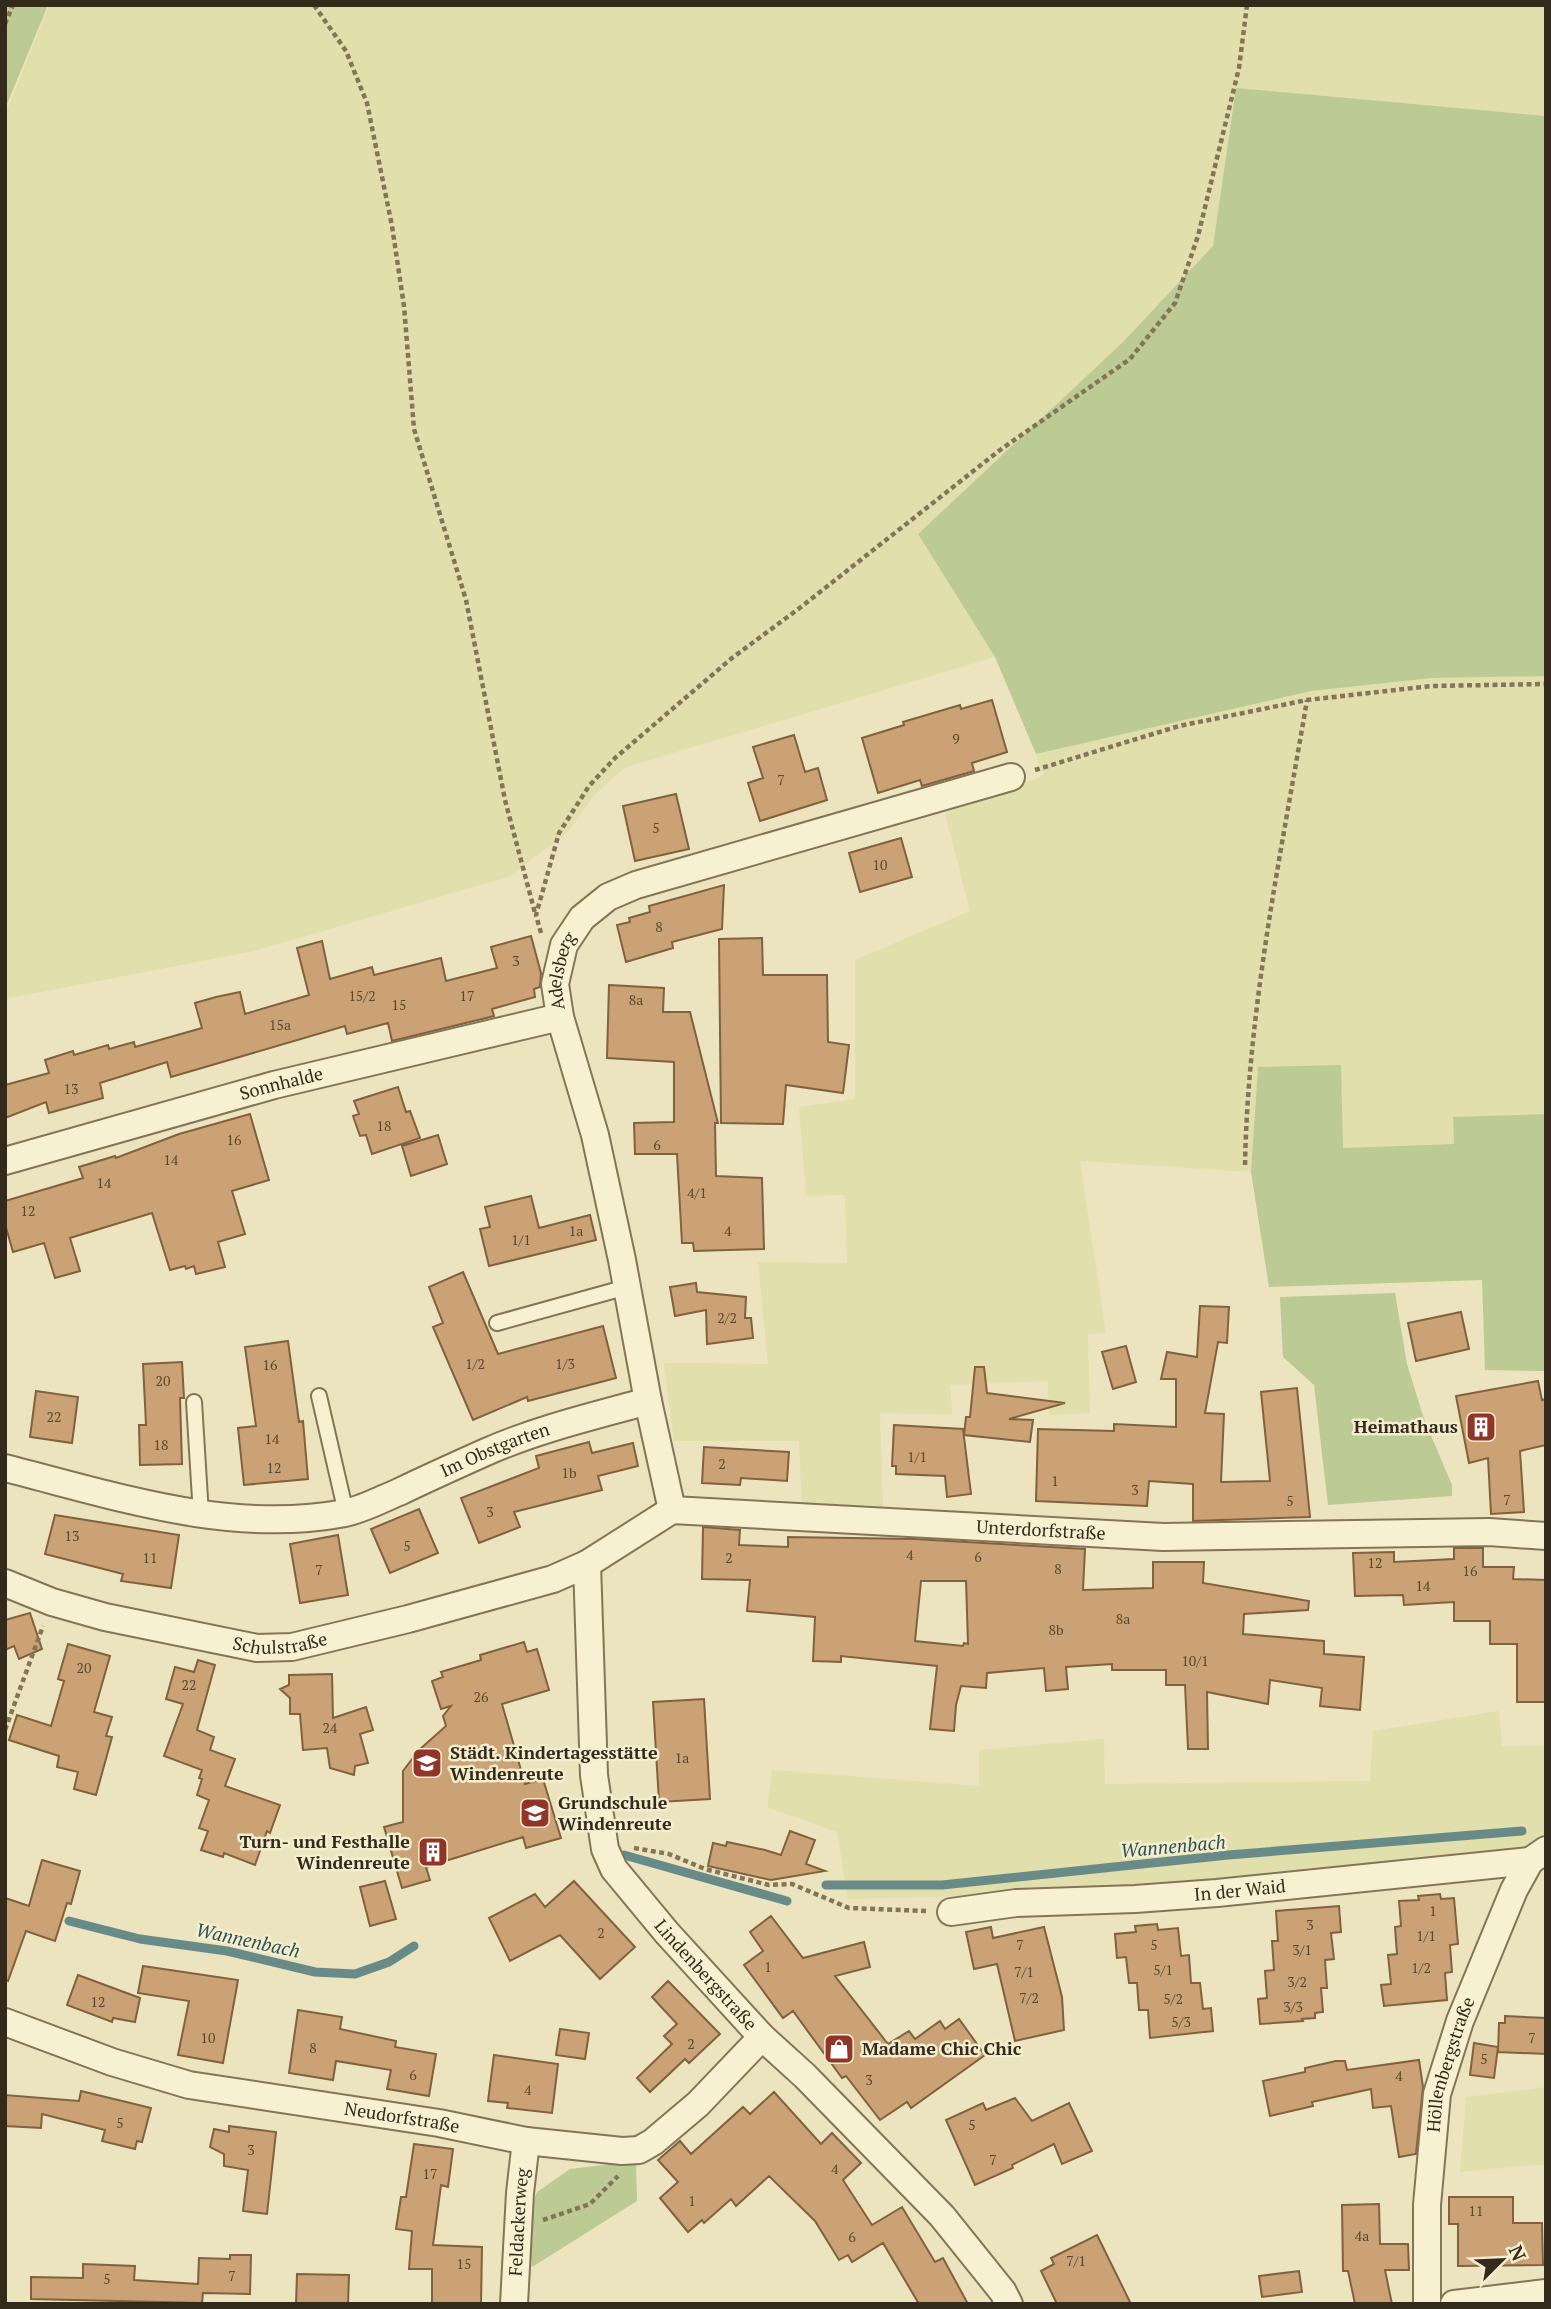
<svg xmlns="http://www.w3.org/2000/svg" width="1551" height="2309" font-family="'PT Serif',serif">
  <rect width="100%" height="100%" fill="#ece4be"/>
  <path fill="#e1dfac" d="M49,5H1546V116L1236,89L1213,246L1123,342L918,534L995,657L626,767L595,794L568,832L508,877L254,951L5,999V115Z
    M1546,676V1114L1453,1117L1454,1144L1343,1148L1258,1067L1251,1172L1080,1161L1106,1333L1088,1334L1090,1413L1049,1415L1048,1381L950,1385L952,1415L880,1413L883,1507L802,1503L799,1441H674L664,1363L768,1364L758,1262L847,1263L845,1195L806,1196L799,1107L855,1099V960L970,911L945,813L1043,776L1036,754L1311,691L1432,678Z
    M1499,1711L1502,1746L1546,1745V1837L1523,1853L1131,1892L848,1899L837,1832L767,1807L772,1770L979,1786V1750L1104,1739L1105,1784L1370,1781L1373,1731Z
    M1546,2087V2164L1460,2172L1466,2097Z"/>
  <path fill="#bcca93" d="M5,5H48L5,109Z
    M1236,88L1546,116V676L1432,678L1311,691L1036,754L995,657L918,534L1123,342L1213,246Z
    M1341,1065L1343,1148L1454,1144L1453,1117L1546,1114V1371L1485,1370L1482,1280L1269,1287L1251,1172L1258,1067Z
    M1395,1293L1407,1364L1424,1419L1452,1485V1496L1328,1505L1314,1385L1283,1357L1280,1297Z
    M636,2161L637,2201L532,2267L527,2216L537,2192L570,2169Z"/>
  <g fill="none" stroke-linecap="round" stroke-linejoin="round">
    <path stroke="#698b87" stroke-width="9" d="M624,1855L787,1901
      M826,1885H942L1228,1855L1522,1831
      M69,1921L140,1939L227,1951L315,1972L355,1974L389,1962L414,1946"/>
  </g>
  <path fill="#caa275" stroke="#82613e" stroke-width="2" fill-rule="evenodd" d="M992,700L1007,752L972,763L974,771L922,786L920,780L878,793L862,738L904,725L903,722L960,705L961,709Z
    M794,735L805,772L818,768L827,800L760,821L748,783L763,778L753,747Z
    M676,794L689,849L635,861L623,806Z
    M901,838L912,877L860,892L849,853Z
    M724,885L722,929L672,942L673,948L626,962L617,925L630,922L629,918L650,912L649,906Z
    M531,936L541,973L540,987L534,989L535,997L492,1009L494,1016L392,1041L388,1023L347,1034L345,1026L171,1077L167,1062L100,1083L103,1098L49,1113L46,1102L5,1118V1085L49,1073L45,1060L73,1051L74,1055L108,1045L109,1049L134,1042L135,1047L202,1028L195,1003L216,997L240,992L245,1014L309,995L297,948L322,941L330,979L372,967L374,975L441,958L446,981L497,968L491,947Z
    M762,938L763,975H827L828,1042L849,1045L843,1093L786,1085L783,1124L721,1123L719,939Z
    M609,985L664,988L663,1012H690L718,1123H715L716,1176L762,1178L764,1249L694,1251L693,1243H682L677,1154H635L634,1123L674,1122V1062L607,1058Z
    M398,1087L406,1112L410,1111L420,1138L372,1154L366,1135L360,1136L353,1116L359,1114L354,1101Z
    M250,1114L269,1180L232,1191L245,1234L218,1242L225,1267L196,1274L194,1266L186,1269L185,1266L170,1270L152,1213L70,1238L80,1271L55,1278L44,1243L13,1252L5,1224V1201L83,1178L79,1167L115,1156L116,1158L179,1134Z
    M438,1135L447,1164L411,1176L402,1146Z
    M531,1196L539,1228L590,1215L596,1240L489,1266L480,1229L490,1227L485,1207Z
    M463,1272L498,1354L603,1326L616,1378L528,1401L527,1397L473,1420L433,1327L443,1323L429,1287Z
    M696,1283L697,1292L746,1297L745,1318H751L753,1338L707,1344L706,1310L675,1316L670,1287Z
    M1200,1306L1229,1307L1227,1343L1218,1342L1205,1413L1224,1414L1221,1482L1270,1481L1261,1392L1297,1388L1310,1517L1193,1521V1484L1149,1481L1147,1506L1036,1501L1038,1429L1114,1431V1424L1176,1427V1379H1161L1167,1352L1197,1357Z
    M1461,1312L1469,1349L1416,1361L1408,1323Z
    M288,1341L299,1422L303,1421L308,1479L244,1485L238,1428L256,1426L245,1347Z
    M1126,1346L1136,1382L1113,1389L1102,1352Z
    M182,1362L184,1398H180L182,1464L140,1465L139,1425H146L143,1364Z
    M975,1367H984L987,1393L1065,1403L1009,1419L1033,1420L1030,1442L964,1435L966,1417H970Z
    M1538,1381L1542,1400L1546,1399V1445L1520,1451L1524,1512L1491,1514L1488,1458L1469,1463L1456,1396Z
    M36,1391L78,1397L72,1443L30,1437Z
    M894,1425L963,1429L971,1494L947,1497L945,1476L896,1474V1466H892Z
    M589,1442L592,1453L633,1443L638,1466L598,1476L602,1490L514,1512L520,1527L479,1543L461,1498L539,1468L536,1456Z
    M704,1447L789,1452L787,1481L741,1478L740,1485L702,1483Z
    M419,1509L438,1553L390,1573L371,1529Z
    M55,1515L179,1535L171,1588L121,1581L123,1574L45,1554Z
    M703,1527L740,1530L739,1545L788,1547V1537L915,1539L1085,1549L1083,1590L1153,1588V1562H1204L1203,1583L1309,1601L1308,1610L1244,1614L1243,1634L1324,1641V1654L1364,1657L1360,1710L1320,1706L1322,1688L1270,1680L1268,1704L1207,1692L1208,1749H1188L1185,1685H1166V1670H1112V1664L1066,1667L1068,1689L1046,1691L1044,1668L987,1673L986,1688L961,1686L956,1705L954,1731L930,1729L937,1666L841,1656V1662L813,1661L815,1617L747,1611L750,1580L702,1579ZM921,1581H966L968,1644L964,1643L963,1646L915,1641Z
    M338,1535L348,1595L300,1603L290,1544Z
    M1454,1548H1483V1567H1514L1513,1579L1546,1580V1702H1517V1644H1490V1621H1454V1602L1404,1605L1403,1595L1355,1596L1353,1553L1394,1552V1562L1454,1559Z
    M30,1613L42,1649L19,1659L14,1646L5,1650V1620Z
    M524,1642L527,1652L537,1649L549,1690L502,1704L525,1784L543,1779L561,1838L526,1848L523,1837L426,1867L430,1880L402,1888L384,1827L403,1822V1771L419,1750L446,1726L443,1716L451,1706L441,1709L432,1681L443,1677L441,1672L481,1660L480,1655Z
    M68,1644L110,1656L94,1712L112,1717L106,1736L112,1737L96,1795L74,1789L78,1772L57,1767L59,1756L9,1740L17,1715L51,1726L64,1681L58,1679Z
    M198,1660L215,1665L197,1730L214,1737L210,1750L235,1759L225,1786L280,1805L270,1833L267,1831L255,1865L224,1853L223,1857L201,1850L208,1831L199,1828L209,1800L197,1795L202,1779L199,1778L202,1770L164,1756L183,1704L166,1699L175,1667L194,1672Z
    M332,1674L333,1718L366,1707L373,1730L360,1734L368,1763L355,1766L354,1775L330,1768L327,1748L303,1750L300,1714H290V1698L280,1689L289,1685V1675Z
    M704,1699L710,1799L659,1802L653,1702Z
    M790,1831L815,1840L806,1864L825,1871L771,1880L708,1866L713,1843L726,1846L727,1842L765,1850L781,1855Z
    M42,1860L80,1871L71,1904L67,1903L55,1941L26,1931L8,1981L5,1980V1898L29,1906Z
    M385,1881L396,1919L370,1926L360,1887Z
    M574,1881L635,1947L600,1979L560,1935L510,1961L489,1918L535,1894L545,1907Z
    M1440,1894L1441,1899L1454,1898L1458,1944L1450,1945L1452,1972L1445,1973L1447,2000L1384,2006L1381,1985L1391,1984L1388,1955L1397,1954L1395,1927L1401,1926L1399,1901L1419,1900L1418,1896Z
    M1339,1906L1341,1932L1331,1933L1334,1959L1325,1960L1327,1988H1321L1323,2012L1315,2013V2018L1302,2019L1303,2021L1260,2024L1258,1999L1267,1998L1265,1971L1274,1970L1272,1941H1278L1276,1911Z
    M771,1916L803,1958L864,1942L870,1967L835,1976L888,2044L909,2031L915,2039L940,2021L945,2029L959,2019L985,2055L911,2108L907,2102L880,2120L846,2076L842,2078L793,2011L783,2018L744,1965L763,1951L750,1932Z
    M1157,1924L1158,1930L1178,1928L1181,1956L1189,1955L1191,1983H1200L1203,2009L1211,2008L1213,2031L1150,2038L1148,2010H1139L1137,1983H1129L1126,1957L1117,1958L1115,1934L1136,1932L1135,1926Z
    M991,1927L993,1938L1044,1927L1062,1997L1064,2030L1015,2041L997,1964L974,1969L966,1932Z
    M143,1966L238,1980L223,2063L178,2055L189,2001L138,1993Z
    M78,1975L140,1998L135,2022L113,2018L112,2022L67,2005Z
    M668,1981L720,2034L689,2063L685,2059L650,2092L637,2078L672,2044L664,2036L677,2024L652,1997Z
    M298,2010L342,2017L340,2029L396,2041L395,2047L436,2054L429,2096L387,2089L391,2070L336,2061L333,2080L289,2073Z
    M1505,2016L1546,2018V2054L1498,2052L1499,2023H1505Z
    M560,2029L589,2033L585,2059L556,2055Z
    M1474,2043L1498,2047L1494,2078L1470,2075Z
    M494,2055L558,2064L552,2113L507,2108L508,2103L488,2101Z
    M1419,2060L1423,2087L1416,2154L1399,2157L1391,2106L1373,2108L1371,2089L1312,2102L1313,2106L1270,2116L1263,2081L1305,2072V2068L1336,2061H1345L1347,2070Z
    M81,2091L151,2108L142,2142L137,2141L135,2149L102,2141L105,2130L42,2114L41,2128L5,2126V2095L79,2101Z
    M774,2092L821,2144L832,2133L861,2163L843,2180L872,2225L902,2207L935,2262L943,2258L968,2304H919L883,2243L852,2262L848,2255L839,2260L815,2221L769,2176L736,2206L731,2199L704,2223L702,2220L688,2232L660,2198L678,2182L658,2160L680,2141L691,2154L743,2107L750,2114Z
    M1015,2098L1032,2121L1069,2103L1092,2151L1062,2164L1054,2144L1012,2165L1013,2168L975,2185L946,2120L983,2103L986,2110Z
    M229,2126L276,2132L267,2214L243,2211L248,2170L224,2166V2154L210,2147L214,2129L229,2132Z
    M414,2144L453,2149L448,2187L441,2185L433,2245L482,2247L481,2304H432V2269H409L412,2231L396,2229L401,2197H406Z
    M1449,2197H1513V2223H1542L1543,2265L1458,2266V2224H1449Z
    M1379,2204L1380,2244H1408L1409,2270H1385L1392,2304H1355L1348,2271H1343L1342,2205Z
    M1097,2235L1131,2304H1057L1041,2271L1054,2264L1051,2258Z
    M230,2255H251L250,2294L203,2293L202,2303L31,2299V2277L83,2278V2264L135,2266L134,2280L198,2284L199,2258L230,2259Z
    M1299,2271L1302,2292L1262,2297L1259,2276Z
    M297,2274L349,2275L348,2304H296Z"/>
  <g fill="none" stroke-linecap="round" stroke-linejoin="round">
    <g stroke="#847558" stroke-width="18">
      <path id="service" d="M497,1323L627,1287
        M319,1396L346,1513
        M194,1402L201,1515"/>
    </g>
    <g stroke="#847558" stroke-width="30">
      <g id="minor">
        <path id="s1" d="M5,1161L274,1085L560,1017"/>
        <path id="s2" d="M5,1468C116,1496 230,1535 345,1513C364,1509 382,1499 399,1492C428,1478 457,1465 486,1452C538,1429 594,1416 648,1401"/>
        <path id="s3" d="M672,1510L648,1401L622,1260L595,1135L560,1017L555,984L564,945L582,918L608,897L636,885L1011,777"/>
        <path id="s4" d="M587,1564L594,1775L605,1849L614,1869L667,1933L762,2037L805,2076L942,2216L1003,2292L1009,2304"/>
        <path id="s5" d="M5,1583L52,1602L105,1617L257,1648L292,1647L408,1619L553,1579L587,1564L672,1510L1163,1537L1489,1532L1546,1536"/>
        <path id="s6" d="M951,1912L1016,1903L1135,1899L1217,1893L1530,1861"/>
        <path id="s7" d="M5,2022L112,2062L189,2085L439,2123L526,2141L622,2151L639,2150L653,2142L698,2104L762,2037"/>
        <path id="s8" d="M514,2304L520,2193L526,2141"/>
        <path id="s9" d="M1427,2304V2205L1437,2094L1460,2021L1514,1890L1530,1861L1546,1850"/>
        <path d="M1454,2304L1546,2293"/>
      </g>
    </g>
    <path stroke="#847558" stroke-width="4.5" stroke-dasharray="5 3.5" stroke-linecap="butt" d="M314,5L346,51L367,103L392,226L404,306L414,429L466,600L505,800L535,913
      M5,24L13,5
      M1035,770L1179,726L1307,700L1431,686L1546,684
      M541,933L536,915L559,833L589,786L615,758L732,658L801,607L1000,450L1130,359L1175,303L1198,236L1239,68L1247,5
      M1245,1165C1248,1008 1281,854 1307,700
      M5,1730L43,1626
      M634,1848L669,1854L705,1869L769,1885L792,1884L849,1908L926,1911
      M543,2220L590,2204L618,2176"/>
    <use href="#service" stroke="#f8f1d1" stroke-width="14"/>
    <use href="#minor" stroke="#f8f1d1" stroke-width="26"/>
  </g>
  <defs>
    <g id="building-square" transform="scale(1.575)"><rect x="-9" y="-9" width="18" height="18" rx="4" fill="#913529" stroke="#f4edce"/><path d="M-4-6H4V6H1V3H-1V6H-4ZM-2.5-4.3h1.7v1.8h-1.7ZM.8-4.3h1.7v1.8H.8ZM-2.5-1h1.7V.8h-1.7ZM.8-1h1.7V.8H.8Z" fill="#fff"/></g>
    <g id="school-square" transform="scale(1.575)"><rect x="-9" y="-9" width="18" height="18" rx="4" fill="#913529" stroke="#f4edce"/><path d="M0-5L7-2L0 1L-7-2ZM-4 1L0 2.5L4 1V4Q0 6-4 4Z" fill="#fff"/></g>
    <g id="shop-square" transform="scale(1.575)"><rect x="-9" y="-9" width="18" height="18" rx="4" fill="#913529" stroke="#f4edce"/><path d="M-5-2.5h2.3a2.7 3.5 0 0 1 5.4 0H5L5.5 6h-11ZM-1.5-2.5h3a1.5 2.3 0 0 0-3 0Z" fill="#fff"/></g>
  </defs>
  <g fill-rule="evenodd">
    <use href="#building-square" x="1481" y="1427"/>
    <use href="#school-square" x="427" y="1763"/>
    <use href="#school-square" x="535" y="1813"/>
    <use href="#building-square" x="433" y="1852"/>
    <use href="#shop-square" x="839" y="2049"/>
  </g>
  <g text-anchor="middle" stroke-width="5" stroke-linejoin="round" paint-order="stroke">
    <g font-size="14" fill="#5a4832">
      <text x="956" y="744">9</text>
      <text x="781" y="785">7</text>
      <text x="656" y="833">5</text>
      <text x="880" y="870">10</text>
      <text x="659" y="932">8</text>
      <text x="516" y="966">3</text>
      <text x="362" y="1001">15/2</text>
      <text x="467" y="1001">17</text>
      <text x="636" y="1005">8a</text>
      <text x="399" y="1010">15</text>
      <text x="280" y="1030">15a</text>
      <text x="71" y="1094">13</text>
      <text x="384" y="1131">18</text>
      <text x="234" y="1145">16</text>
      <text x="657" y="1150">6</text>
      <text x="171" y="1165">14</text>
      <text x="104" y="1188">14</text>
      <text x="697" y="1198">4/1</text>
      <text x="28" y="1216">12</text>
      <text x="576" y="1236">1a</text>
      <text x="728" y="1236">4</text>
      <text x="521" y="1245">1/1</text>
      <text x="727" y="1323">2/2</text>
      <text x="475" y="1369">1/2</text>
      <text x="565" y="1369">1/3</text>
      <text x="270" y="1370">16</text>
      <text x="163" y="1386">20</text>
      <text x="54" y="1422">22</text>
      <text x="272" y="1444">14</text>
      <text x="161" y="1450">18</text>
      <text x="917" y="1462">1/1</text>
      <text x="722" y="1469">2</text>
      <text x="274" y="1473">12</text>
      <text x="569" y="1478">1b</text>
      <text x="1055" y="1486">1</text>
      <text x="1135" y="1495">3</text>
      <text x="1507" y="1505">7</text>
      <text x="1290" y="1506">5</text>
      <text x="490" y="1517">3</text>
      <text x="72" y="1541">13</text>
      <text x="407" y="1551">5</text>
      <text x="910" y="1560">4</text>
      <text x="978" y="1562">6</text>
      <text x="150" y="1563">11</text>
      <text x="729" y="1563">2</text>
      <text x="1375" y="1568">12</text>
      <text x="1058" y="1574">8</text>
      <text x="319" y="1575">7</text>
      <text x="1470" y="1576">16</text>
      <text x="1423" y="1591">14</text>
      <text x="1123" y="1624">8a</text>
      <text x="1056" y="1635">8b</text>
      <text x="1195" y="1666">10/1</text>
      <text x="84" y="1673">20</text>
      <text x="189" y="1690">22</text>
      <text x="481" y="1702">26</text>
      <text x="330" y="1733">24</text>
      <text x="682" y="1763">1a</text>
      <text x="1433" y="1916">1</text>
      <text x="1310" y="1930">3</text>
      <text x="601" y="1938">2</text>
      <text x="1426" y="1941">1/1</text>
      <text x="1020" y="1950">7</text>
      <text x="1154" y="1950">5</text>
      <text x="1302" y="1955">3/1</text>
      <text x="768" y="1972">1</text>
      <text x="1421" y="1973">1/2</text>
      <text x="1163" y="1975">5/1</text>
      <text x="1024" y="1977">7/1</text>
      <text x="1297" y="1987">3/2</text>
      <text x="1029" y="2003">7/2</text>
      <text x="1173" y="2004">5/2</text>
      <text x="98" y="2007">12</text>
      <text x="1293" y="2012">3/3</text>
      <text x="1181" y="2027">5/3</text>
      <text x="208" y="2043">10</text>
      <text x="1532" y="2043">7</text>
      <text x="691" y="2049">2</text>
      <text x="313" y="2053">8</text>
      <text x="1484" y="2064">5</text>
      <text x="413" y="2080">6</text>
      <text x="1399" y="2081">4</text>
      <text x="869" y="2085">3</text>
      <text x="528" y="2095">4</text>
      <text x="120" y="2128">5</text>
      <text x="972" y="2130">5</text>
      <text x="251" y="2155">3</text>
      <text x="993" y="2165">7</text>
      <text x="835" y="2174">4</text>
      <text x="430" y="2179">17</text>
      <text x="692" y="2206">1</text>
      <text x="1476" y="2216">11</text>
      <text x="1362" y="2241">4a</text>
      <text x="852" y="2242">6</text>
      <text x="1076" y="2266">7/1</text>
      <text x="464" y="2269">15</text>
      <text x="232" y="2281">7</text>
      <text x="107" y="2284">5</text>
    </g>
    <g font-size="18" fill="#342a1c" stroke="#f4edce">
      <text dy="6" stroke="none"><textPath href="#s3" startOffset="553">Adelsberg</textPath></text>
      <text dy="6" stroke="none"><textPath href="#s1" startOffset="287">Sonnhalde</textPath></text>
      <text dy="6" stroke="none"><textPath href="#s2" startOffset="509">Im Obstgarten</textPath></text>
      <text dy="6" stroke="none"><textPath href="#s5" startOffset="1073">Unterdorfstraße</textPath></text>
      <text dy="6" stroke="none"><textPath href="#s5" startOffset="284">Schulstraße</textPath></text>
      <text dy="6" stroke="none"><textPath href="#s6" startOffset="290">In der Waid</textPath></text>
      <text dy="6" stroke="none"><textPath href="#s4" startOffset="448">Lindenbergstraße</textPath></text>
      <text dy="6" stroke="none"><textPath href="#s9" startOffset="242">Höllenbergstraße</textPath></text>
      <text dy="6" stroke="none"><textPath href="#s7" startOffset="410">Neudorfstraße</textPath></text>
      <text dy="6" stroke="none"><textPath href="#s8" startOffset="82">Feldackerweg</textPath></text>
    </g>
    <g font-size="18" font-weight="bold" fill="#342a1c" stroke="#f4edce" text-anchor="start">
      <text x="1458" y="1433" text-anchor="end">Heimathaus</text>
      <text x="450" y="1759">Städt. Kindertagesstätte<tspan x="450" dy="21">Windenreute</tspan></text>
      <text x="558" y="1809">Grundschule<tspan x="558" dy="21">Windenreute</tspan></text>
      <text x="410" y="1848" text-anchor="end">Turn- und Festhalle<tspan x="410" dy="21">Windenreute</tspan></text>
      <text x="862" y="2055">Madame Chic Chic</text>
    </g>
    <g font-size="19" font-style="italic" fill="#2b5153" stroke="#f4edce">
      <text transform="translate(1173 1846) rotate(-5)" y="7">Wannenbach</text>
      <text transform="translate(248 1940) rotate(12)" y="7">Wannenbach</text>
    </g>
  </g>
  <rect width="1551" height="2309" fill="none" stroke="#342a1c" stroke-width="14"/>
  <g transform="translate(1502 2260) rotate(66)" stroke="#f4edce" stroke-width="5" paint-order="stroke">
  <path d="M0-5L12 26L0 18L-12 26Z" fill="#342a1c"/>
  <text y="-10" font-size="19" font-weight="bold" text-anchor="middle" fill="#342a1c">N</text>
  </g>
</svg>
